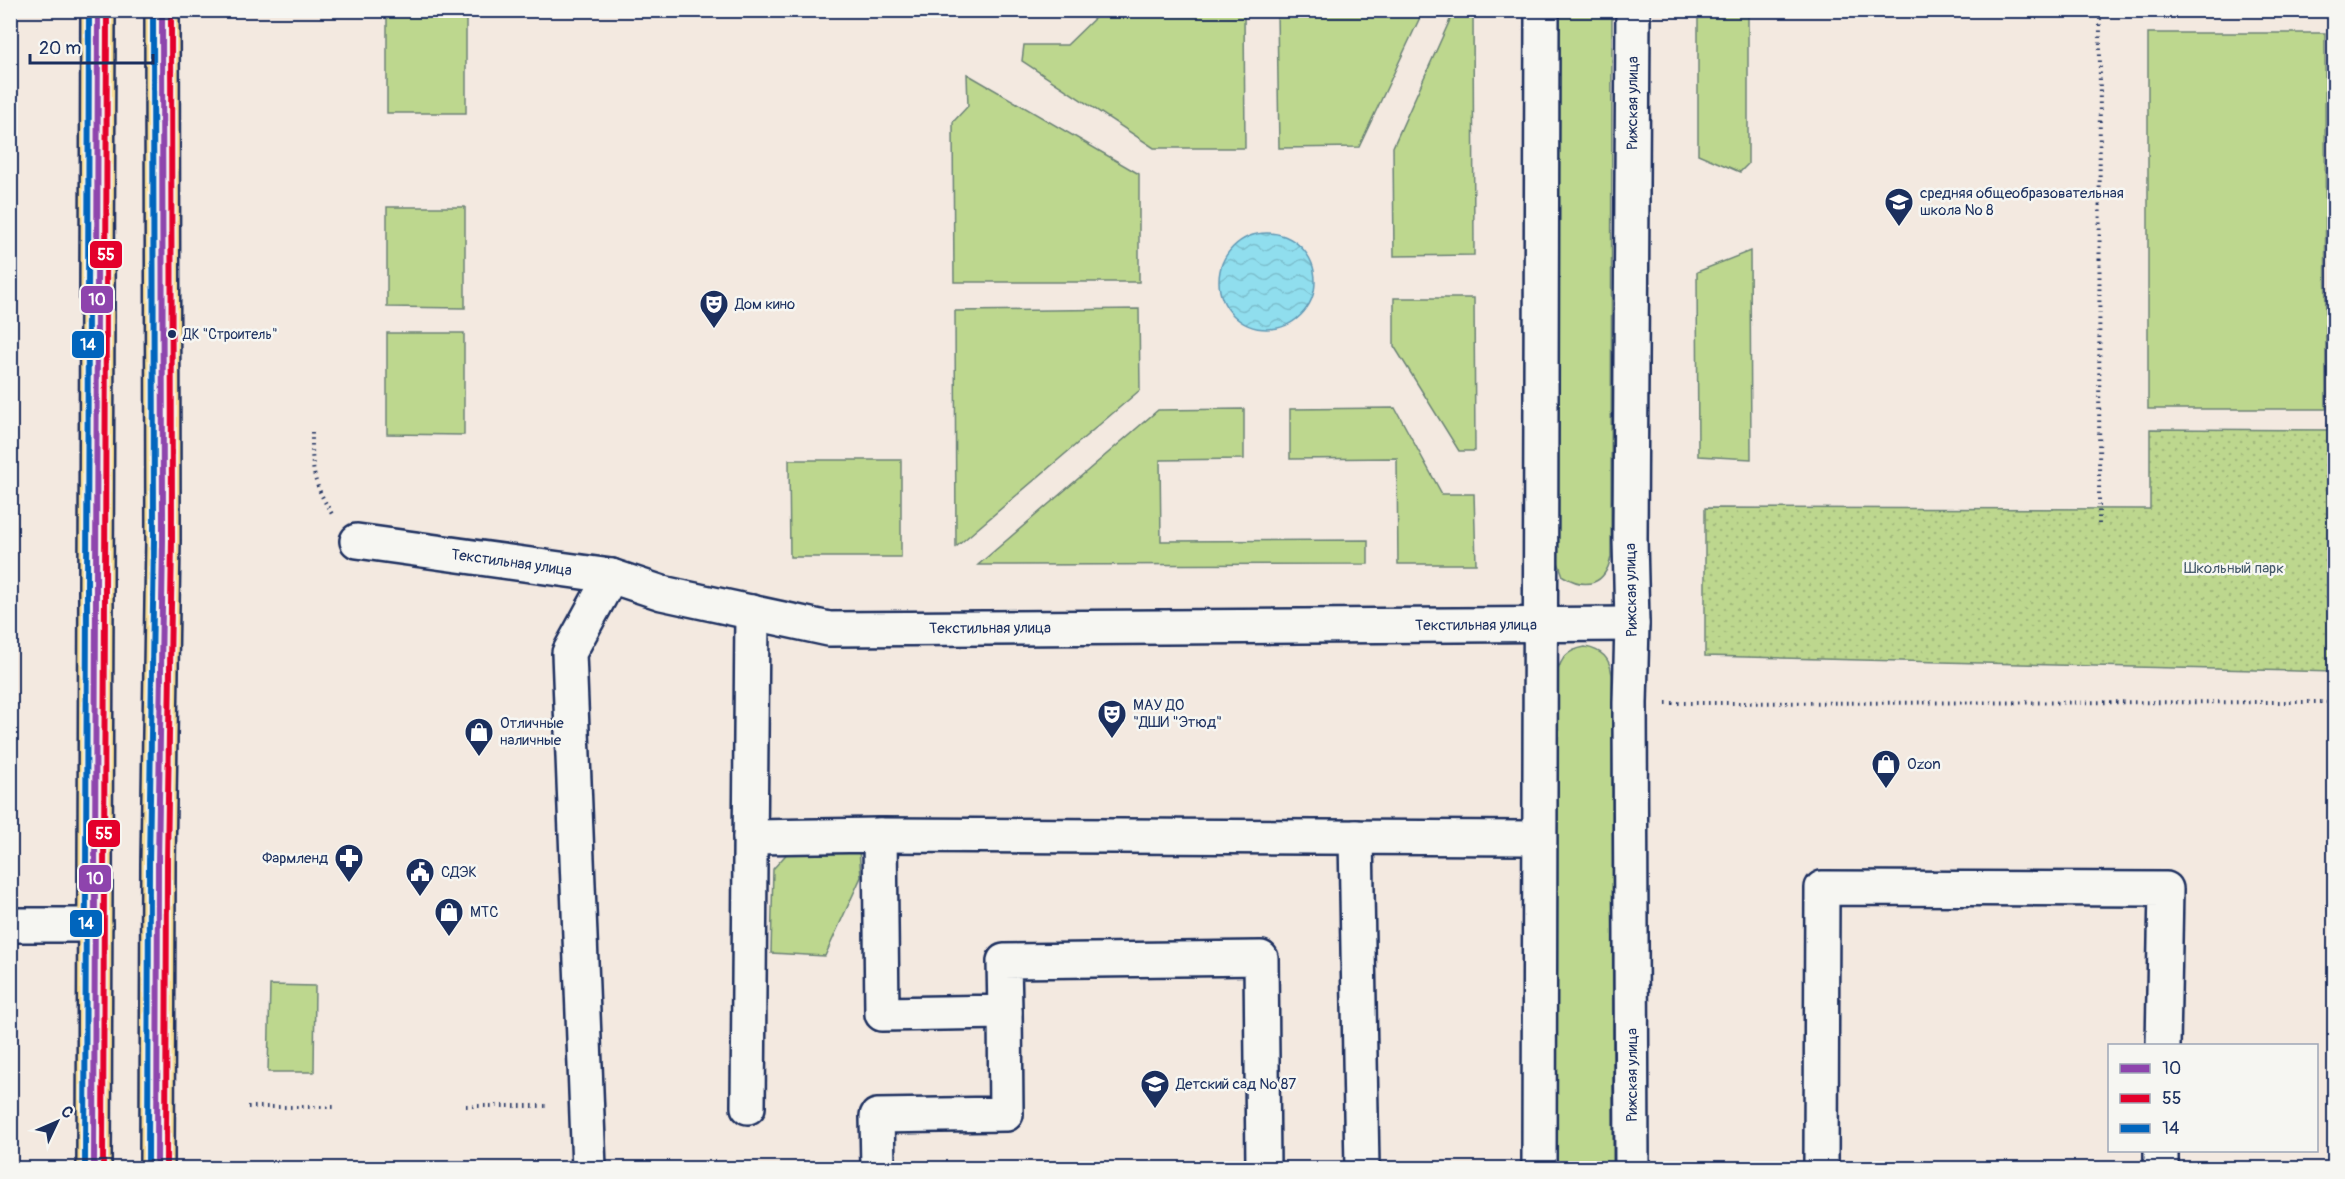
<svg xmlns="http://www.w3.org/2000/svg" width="2345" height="1179" font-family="Pangolin,sans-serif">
  <defs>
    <pattern id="park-dots" width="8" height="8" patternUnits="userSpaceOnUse" patternTransform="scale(1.5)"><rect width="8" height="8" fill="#bdd78e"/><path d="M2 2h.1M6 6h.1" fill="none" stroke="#a2b97d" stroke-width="1.8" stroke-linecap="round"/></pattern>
    <pattern id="water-waves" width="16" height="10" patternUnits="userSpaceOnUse" patternTransform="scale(1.5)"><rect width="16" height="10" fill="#90deee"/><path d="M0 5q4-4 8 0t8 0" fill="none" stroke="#7cbfce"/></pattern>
  </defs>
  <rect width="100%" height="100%" fill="#f3e9e0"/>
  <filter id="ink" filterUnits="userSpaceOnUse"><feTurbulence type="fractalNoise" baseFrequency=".0167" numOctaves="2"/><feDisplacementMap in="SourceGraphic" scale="12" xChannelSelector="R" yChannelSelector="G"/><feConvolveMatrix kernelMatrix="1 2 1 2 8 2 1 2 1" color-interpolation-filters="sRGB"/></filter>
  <g filter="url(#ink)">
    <path fill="#bdd78e" stroke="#6c8376" stroke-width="1.5" d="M387,11H466V113H387Z
      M1102,11H1244L1245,148H1154L1022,61L1024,45H1067Z
      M1277,11H1423L1359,147L1279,148Z
      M1454,11H1473L1474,255L1394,256L1393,147Z
      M1556,11H1612L1611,557C1605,585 1586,590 1563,576L1556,556Z
      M1698,11H1748V164L1740,172L1698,154Z
      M2148,33H2325L2326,409H2148Z
      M967,74L1139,174V282H954L953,122L968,106Z
      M387,207H465V308L387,307Z
      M1750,251L1751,459L1698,456L1697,272Z
      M1394,298H1474L1475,451H1459L1394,346Z
      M1139,309L1140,390L956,547L955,311Z
      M387,333H464V435L387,434Z
      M1395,408L1442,494H1474L1476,564H1398L1397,458L1290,459V409Z
      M1244,409V459L1160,460L1161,541L1368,540V564L978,565L1158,410Z
      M789,460H901V557H790Z
      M1585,647C1602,650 1610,658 1612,675L1613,1168H1557V674C1561,657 1568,650 1585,647Z
      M793,847L859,849L861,877L825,956L771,953L773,869Z
      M270,985L315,986L314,1072H268Z"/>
    <path fill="url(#park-dots)" stroke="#6c8376" stroke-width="1.5" d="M2334,10V13H2146V10Z
      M2150,429L2334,430V672L1705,656V508L2150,509Z"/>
    <path fill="url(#water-waves)" stroke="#6198b4" stroke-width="1.5" d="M1219 281a48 48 0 1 1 96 0a48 48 0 1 1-96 0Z"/>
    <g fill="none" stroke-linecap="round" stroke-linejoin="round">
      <g stroke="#1b2f5e" stroke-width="38">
        <g id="minor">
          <path id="s1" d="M357,541L611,576L662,593L829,629L1632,624"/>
          <path d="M880,835L1539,838"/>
          <path d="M750,837L880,835L882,1014L1005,1012L1004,961L1261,958L1263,1168"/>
          <path d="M1356,837L1362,1168"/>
          <path d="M10,925H95"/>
          <path d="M748,1107L752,612"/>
          <path d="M589,1168L569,653L611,576"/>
          <path d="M878,1168L877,1116L1006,1114L1005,1012"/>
          <path d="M1539,1168L1542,10"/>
          <path id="s2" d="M1632,1168L1630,703L1632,624L1630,539L1633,10"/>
          <path d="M1821,1168L1822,888L2166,889L2163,1046"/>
          <path d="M2161,1168V1150"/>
        </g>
      </g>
      <g stroke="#1b2f5e" stroke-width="38">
        <path id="major" d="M94,1168L98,10
          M157,1168L158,864L163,540L162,10"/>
      </g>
      <path stroke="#1b2f5e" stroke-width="4" stroke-dasharray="1.5 4.5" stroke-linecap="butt" d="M10,277H19
        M312,432C312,471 312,481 332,514
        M2099,524L2100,10
        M1666,703L2334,702
        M2334,745L2330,749L2334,932
        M466,1106H549
        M248,1107H338"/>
      <use href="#minor" stroke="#f6f6f2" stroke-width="33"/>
      <use href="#major" stroke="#fbdf96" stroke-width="33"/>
      <g stroke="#f6f6f2" stroke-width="10">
        <path id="bus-1" d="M94,1168L98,10
          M157,1168L158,864L163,540L162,10"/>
      </g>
      <g stroke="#f6f6f2" stroke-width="10">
        <path id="bus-2" d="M103,1168L107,10
          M166,1168L167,864L172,540L171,10"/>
      </g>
      <g stroke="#f6f6f2" stroke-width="10">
        <path id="bus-3" d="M85,1168L89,10
          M148,1168L149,864L154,540L153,10"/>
      </g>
      <use href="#bus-1" stroke="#8e44ad" stroke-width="6"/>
      <use href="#bus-2" stroke="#e4002b" stroke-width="6"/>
      <use href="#bus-3" stroke="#0065bd" stroke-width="6"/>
    </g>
  </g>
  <defs>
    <g id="school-pin" transform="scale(1.5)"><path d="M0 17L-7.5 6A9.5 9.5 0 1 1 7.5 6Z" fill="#1b2f5e" stroke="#f6f6f2"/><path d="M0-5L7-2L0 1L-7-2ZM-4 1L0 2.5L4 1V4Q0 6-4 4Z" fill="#fff"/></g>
    <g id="theatre-pin" transform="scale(1.5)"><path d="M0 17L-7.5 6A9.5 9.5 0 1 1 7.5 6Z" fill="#1b2f5e" stroke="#f6f6f2"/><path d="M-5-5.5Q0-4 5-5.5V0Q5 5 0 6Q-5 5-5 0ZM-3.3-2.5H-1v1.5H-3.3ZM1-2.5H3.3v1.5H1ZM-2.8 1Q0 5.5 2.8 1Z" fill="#fff"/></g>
    <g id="shop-pin" transform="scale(1.5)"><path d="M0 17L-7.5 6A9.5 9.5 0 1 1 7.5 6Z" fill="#1b2f5e" stroke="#f6f6f2"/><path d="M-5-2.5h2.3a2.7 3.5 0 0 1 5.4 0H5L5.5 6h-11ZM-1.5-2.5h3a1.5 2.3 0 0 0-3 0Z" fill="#fff"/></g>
    <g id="pharmacy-pin" transform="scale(1.5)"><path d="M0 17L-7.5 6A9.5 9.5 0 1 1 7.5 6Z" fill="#1b2f5e" stroke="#f6f6f2"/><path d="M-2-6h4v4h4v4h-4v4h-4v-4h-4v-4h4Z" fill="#fff"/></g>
    <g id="civic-pin" transform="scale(1.5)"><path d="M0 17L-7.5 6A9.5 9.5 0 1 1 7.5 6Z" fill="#1b2f5e" stroke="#f6f6f2"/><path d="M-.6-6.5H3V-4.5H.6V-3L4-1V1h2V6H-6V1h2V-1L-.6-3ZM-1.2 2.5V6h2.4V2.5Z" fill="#fff"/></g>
  </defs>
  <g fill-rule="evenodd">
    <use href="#school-pin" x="1899" y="202"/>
    <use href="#theatre-pin" x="714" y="304"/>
    <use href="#theatre-pin" x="1112" y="714"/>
    <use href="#shop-pin" x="479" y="732"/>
    <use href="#shop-pin" x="1886" y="764"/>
    <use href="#pharmacy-pin" x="349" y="858"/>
    <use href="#civic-pin" x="420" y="872"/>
    <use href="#shop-pin" x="449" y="912"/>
    <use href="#school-pin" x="1155" y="1084"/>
  </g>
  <circle fill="#1b2f5e" stroke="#f6f6f2" stroke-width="2" cx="172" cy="334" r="5"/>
  <g text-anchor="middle" stroke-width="5" stroke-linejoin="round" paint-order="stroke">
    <g font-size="14" fill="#1b2f5e" stroke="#f6f6f2" text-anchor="start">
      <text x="183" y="339">ДК "Строитель"</text>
    </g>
    <g font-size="15" fill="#1b2f5e" stroke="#f6f6f2">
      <text dy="5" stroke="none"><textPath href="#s2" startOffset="1065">Рижская улица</textPath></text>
      <text dy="5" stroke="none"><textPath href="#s1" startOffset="156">Текстильная улица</textPath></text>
      <text transform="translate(1631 590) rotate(-91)" y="5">Рижская улица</text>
      <text dy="5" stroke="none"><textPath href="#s1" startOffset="1128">Текстильная улица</textPath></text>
      <text dy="5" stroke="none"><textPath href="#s1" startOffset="642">Текстильная улица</textPath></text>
      <text transform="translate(1632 1075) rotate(-90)" y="5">Рижская улица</text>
    </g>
    <g font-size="15" fill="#1b2f5e" stroke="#f6f6f2" text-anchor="start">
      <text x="1920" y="198">средняя общеобразовательная<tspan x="1920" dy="17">школа № 8</tspan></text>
      <text x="735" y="309">Дом кино</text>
      <text x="1133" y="710">МАУ ДО<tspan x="1133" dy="17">"ДШИ "Этюд"</tspan></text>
      <text x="500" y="728">Отличные<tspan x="500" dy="17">наличные</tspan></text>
      <text x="1907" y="769">Ozon</text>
      <text x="328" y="863" text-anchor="end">Фармленд</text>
      <text x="441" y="877">СДЭК</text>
      <text x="470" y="917">МТС</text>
      <text x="1176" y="1089">Детский сад № 87</text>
    </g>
    <g font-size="15" fill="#44596a" stroke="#f6f6f2">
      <text x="2234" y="573">Школьный парк</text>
    </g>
  </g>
  <g stroke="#f6f6f2" stroke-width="2">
    <rect x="89" y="240" width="34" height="29" rx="6" fill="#e4002b"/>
    <rect x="80" y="285" width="34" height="29" rx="6" fill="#8e44ad"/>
    <rect x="71" y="330" width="34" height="29" rx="6" fill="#0065bd"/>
    <rect x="87" y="819" width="34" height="29" rx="6" fill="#e4002b"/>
    <rect x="78" y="864" width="34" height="29" rx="6" fill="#8e44ad"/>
    <rect x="69" y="909" width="34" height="29" rx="6" fill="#0065bd"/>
  </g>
  <g font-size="16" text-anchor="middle" font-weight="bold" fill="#fff">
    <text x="106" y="260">55</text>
    <text x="97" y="305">10</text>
    <text x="88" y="350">14</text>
    <text x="104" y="839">55</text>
    <text x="95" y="884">10</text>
    <text x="86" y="929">14</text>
  </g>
  <rect width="2345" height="1179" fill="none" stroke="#f6f6f2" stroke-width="36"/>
  <rect x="18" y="18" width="2309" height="1143" fill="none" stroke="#1b2f5e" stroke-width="2" filter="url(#ink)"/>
  <rect x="2108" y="1044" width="210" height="108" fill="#f6f6f2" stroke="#9ea6b7" stroke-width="1.5"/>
  <rect x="2120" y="1064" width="30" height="9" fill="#8e44ad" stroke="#9ea6b7" stroke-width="1.5"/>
  <text x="2162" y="1074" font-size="18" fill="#1b2f5e">10</text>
  <rect x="2120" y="1094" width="30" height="9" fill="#e4002b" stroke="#9ea6b7" stroke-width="1.5"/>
  <text x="2162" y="1104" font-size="18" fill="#1b2f5e">55</text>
  <rect x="2120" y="1124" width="30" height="9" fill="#0065bd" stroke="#9ea6b7" stroke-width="1.5"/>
  <text x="2162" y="1134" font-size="18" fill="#1b2f5e">14</text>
  <g transform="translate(57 1122) rotate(46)" stroke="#f6f6f2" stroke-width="4.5" paint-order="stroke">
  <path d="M0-4.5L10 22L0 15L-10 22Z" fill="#1b2f5e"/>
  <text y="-9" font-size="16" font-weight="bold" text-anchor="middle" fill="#1b2f5e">С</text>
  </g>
  <path d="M30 54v9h123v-9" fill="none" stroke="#1b2f5e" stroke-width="3"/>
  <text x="39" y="54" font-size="18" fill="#1b2f5e" stroke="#f6f6f2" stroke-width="4.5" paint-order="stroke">20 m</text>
</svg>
